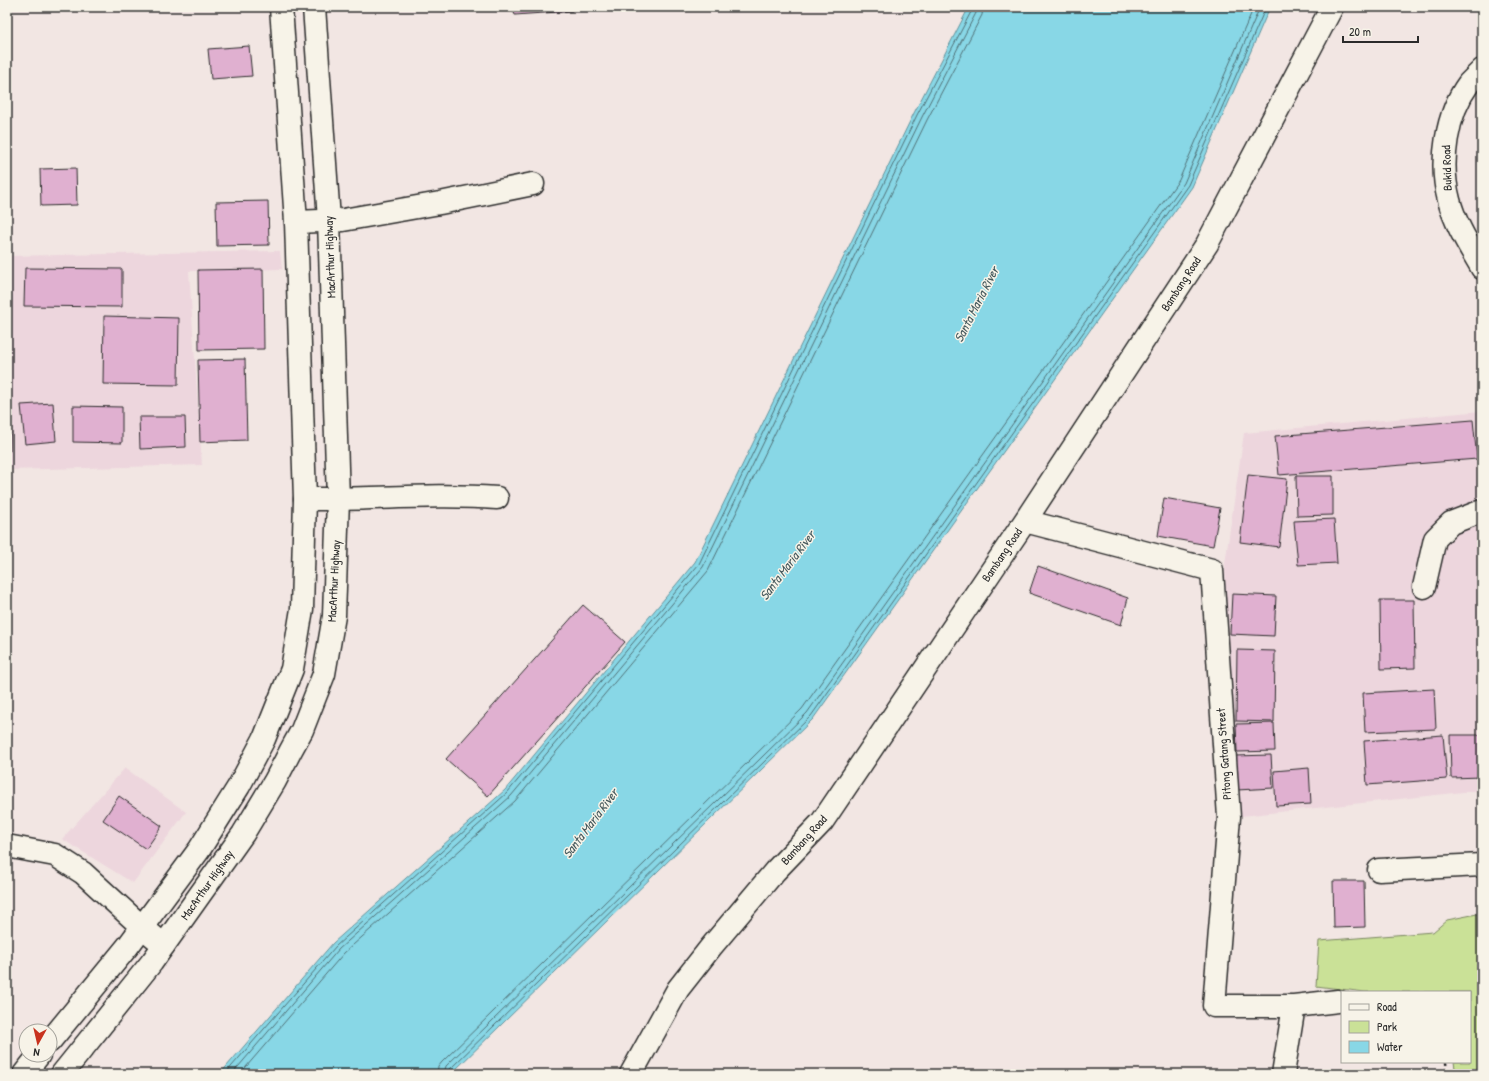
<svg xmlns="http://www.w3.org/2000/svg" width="1489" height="1081" font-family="'Patrick Hand',sans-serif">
  <rect width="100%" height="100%" fill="#f2e6e3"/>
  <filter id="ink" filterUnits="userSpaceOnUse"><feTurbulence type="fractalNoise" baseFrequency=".025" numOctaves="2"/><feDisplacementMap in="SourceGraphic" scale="8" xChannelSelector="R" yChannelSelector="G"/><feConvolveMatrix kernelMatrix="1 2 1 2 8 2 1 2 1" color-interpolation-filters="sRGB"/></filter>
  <g filter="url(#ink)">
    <path fill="#edd6dd" d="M280,251L282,269L189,271L202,465L7,470V256Z
      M1482,411V790L1232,817L1225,564L1244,433Z
      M125,768L186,812L133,883L62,839Z"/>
    <path fill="#cae197" stroke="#7a8661" d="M1482,913V1074H1456L1454,1062H1470V992H1365L1316,986L1319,941L1433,932L1447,920Z"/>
    <path fill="#88d7e6" stroke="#63929b" d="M969,7H1270L1192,187L813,719L451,1074H220L333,943L505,790L695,562L914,113Z"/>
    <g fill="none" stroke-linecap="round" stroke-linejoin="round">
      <path stroke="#507076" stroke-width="1" d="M225,1074L336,946L507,793L699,564L917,115L972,10V7
        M232,1074L339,949L511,796L703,567L922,117L976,13L977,7
        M240,1074L344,953L515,801L708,571L927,120L982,15L983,7
        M437,1074L438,1067L442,1062L802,709L1179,180L1254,7
        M444,1074L446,1066L807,713L1184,183L1260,7
        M449,1074L450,1069L811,716L1188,185L1266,7"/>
    </g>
    <path fill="#e0b0d0" stroke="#2b2b2b" d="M512,7H572V11L515,15Z
      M249,46L252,76L211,79L208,49Z
      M76,168L77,205L41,206L40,169Z
      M268,201L269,245L217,246L216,202Z
      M25,268L122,269V307L24,306Z
      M263,269L264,349L199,350L198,270Z
      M104,316L179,318L178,385L103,384Z
      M245,359L247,440L200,442L198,360Z
      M53,403L56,441L25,444L21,405Z
      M73,406L122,407V443L73,442Z
      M7,407H11L10,451H7Z
      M139,417H185L186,447L140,449Z
      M1473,420L1477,459L1279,475L1275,436Z
      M1248,475L1287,479L1279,547L1240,542Z
      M1296,476H1333V515L1297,516Z
      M1164,498L1220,508L1213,546L1158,536Z
      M1334,519L1337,563L1298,565L1294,521Z
      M1038,566L1128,598L1121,625L1029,593Z
      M1232,594L1276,596L1274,636L1230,634Z
      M1380,600H1414L1415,668L1381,669Z
      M583,605L625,642L488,796L446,759Z
      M1237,650L1275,651L1274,722L1236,721Z
      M1434,689L1436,729L1365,732L1363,693Z
      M1274,723L1275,751L1237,752L1236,724Z
      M1443,735L1447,779L1367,785L1364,741Z
      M1450,735H1482V777L1451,778Z
      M1271,755L1273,788L1237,790L1235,756Z
      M1309,768L1311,804L1276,806L1274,771Z
      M119,796L162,826L146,849L103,820Z
      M1333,881H1364L1365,927L1334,928Z"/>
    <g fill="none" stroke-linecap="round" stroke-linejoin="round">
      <g stroke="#2b2b2b" stroke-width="25">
        <path id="minor" d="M1482,70C1478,74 1473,79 1469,83C1446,114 1439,163 1449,200C1455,224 1470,247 1482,268
          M296,222L343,220L440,203L533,184
          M305,499C368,500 433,493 497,498
          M1025,521L1212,570L1229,817L1214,1006H1294L1338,1001
          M1424,587L1435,539L1451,523L1482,511
          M7,846L55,855L83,873L142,927L164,945
          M1379,870L1482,865
          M631,1074L678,989L711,947L775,871L822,822L1025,521L1207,244L1332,7
          M1283,1074L1294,1006"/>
      </g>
      <g stroke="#2b2b2b" stroke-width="25">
        <path id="highway" d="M50,1041L128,946L199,850L239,786L264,739L292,669L302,609L305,499L296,222L281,7
          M24,1074L39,1055
          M62,1074L152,962L243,834L275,781L291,750L302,730L324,674L334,616L338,499L329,220L314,7"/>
      </g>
      <path stroke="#2b2b2b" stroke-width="2.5" stroke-dasharray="3 3" stroke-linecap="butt" d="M1446,1062L1447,1074"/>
      <use href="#minor" stroke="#f7f3e8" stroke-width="22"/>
      <use href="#highway" stroke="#f7f3e8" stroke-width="22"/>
    </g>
  </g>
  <g text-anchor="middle" stroke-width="3" stroke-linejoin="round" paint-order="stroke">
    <g font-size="12" fill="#2b2b2b" stroke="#f7f3e8">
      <text transform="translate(1447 168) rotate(-92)" y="4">Bukid Road</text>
      <text transform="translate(330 257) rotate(-92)" y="4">MacArthur Highway</text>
      <text transform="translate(1181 284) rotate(-57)" y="4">Bambang Road</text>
      <text transform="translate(1002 555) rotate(-56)" y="4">Bambang Road</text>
      <text transform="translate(334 581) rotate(-87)" y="4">MacArthur Highway</text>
      <text transform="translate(1224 754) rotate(-94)" y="4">Pitong Gatang Street</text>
      <text transform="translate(804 840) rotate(-48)" y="4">Bambang Road</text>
      <text transform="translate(207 885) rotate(-55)" y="4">MacArthur Highway</text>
    </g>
    <g font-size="13" font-style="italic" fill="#42565a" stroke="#f7f3e8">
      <text transform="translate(976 304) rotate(-63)" y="5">Santa Maria River</text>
      <text transform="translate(787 565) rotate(-53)" y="5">Santa Maria River</text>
      <text transform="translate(590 823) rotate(-53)" y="5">Santa Maria River</text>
    </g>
  </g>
  <rect width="1489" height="1081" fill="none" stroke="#f7f3e8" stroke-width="24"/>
  <rect x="12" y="12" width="1465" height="1057" fill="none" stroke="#2b2b2b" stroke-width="1.5" filter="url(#ink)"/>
  <rect x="1341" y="991" width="130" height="72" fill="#f7f3e8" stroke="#a5a39c"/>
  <rect x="1349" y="1004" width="20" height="6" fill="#f7f3e8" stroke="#a5a39c"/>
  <text x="1377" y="1011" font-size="12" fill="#2b2b2b">Road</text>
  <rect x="1349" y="1021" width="20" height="12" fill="#cae197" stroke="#a5a39c"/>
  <text x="1377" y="1031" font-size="12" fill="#2b2b2b">Park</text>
  <rect x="1349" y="1041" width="20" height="12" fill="#88d7e6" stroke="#a5a39c"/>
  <text x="1377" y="1051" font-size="12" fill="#2b2b2b">Water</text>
  <g transform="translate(38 1043) rotate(188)"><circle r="19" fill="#f7f3e8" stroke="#a5a39c"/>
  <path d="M0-3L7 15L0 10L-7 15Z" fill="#c8321e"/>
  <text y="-6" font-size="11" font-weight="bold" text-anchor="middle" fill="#2b2b2b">N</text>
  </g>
  <path d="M1343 36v6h75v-6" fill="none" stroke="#2b2b2b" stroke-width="2"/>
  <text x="1349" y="36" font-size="12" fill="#2b2b2b" stroke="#f7f3e8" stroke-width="3" paint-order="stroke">20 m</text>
</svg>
